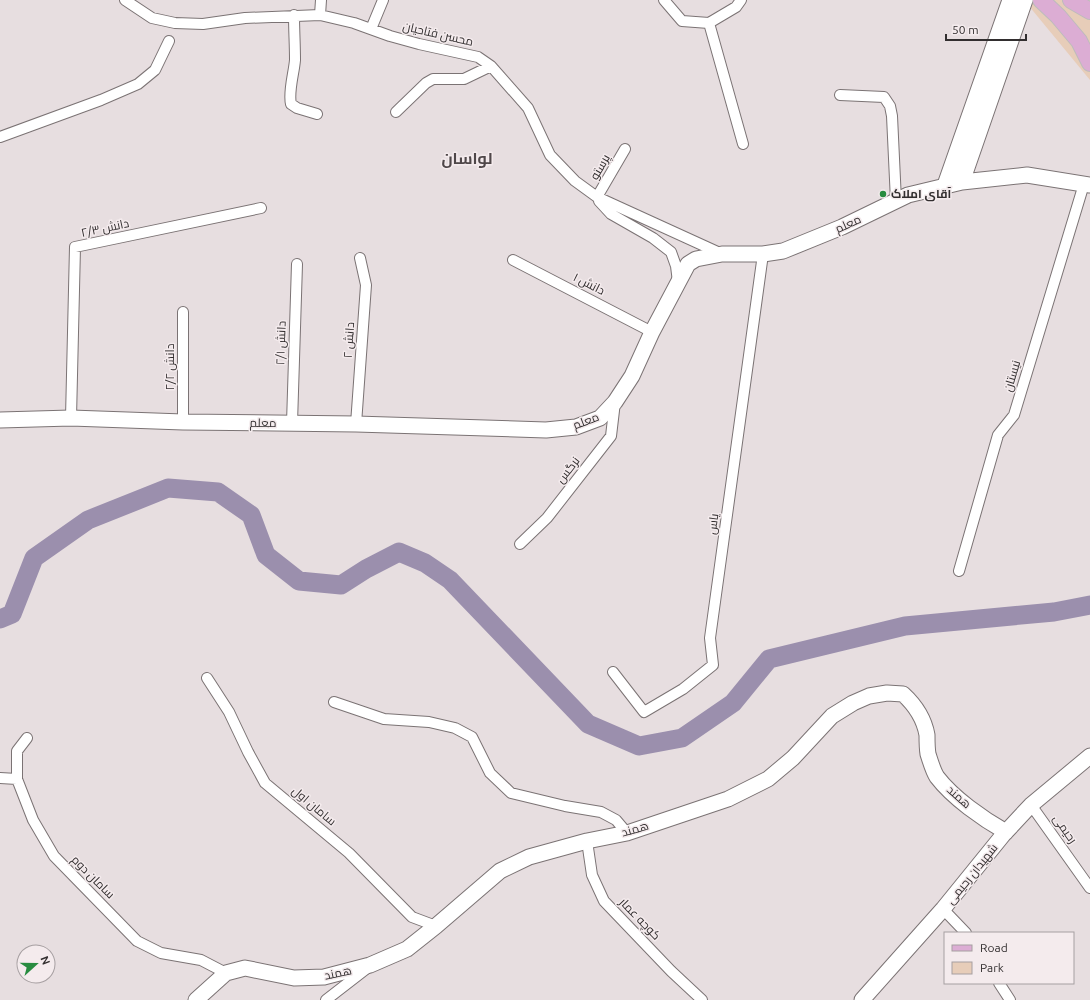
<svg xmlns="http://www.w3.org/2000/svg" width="1090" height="1000" font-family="Ubuntu,Cairo,sans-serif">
  <rect width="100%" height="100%" fill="#e7dee0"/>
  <path fill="#e7cdb9" d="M1024,0H1090V80Z"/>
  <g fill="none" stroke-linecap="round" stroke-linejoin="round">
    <path stroke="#9b8fad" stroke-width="19" d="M0,619L12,614L34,558L88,520L168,488L218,492L251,515L266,555L299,581L341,585L366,569L399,552L425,563L450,580L588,724L639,746L682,738L733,703L769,659L905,626L1054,612L1090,605"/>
    <g stroke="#7b7374" stroke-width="12">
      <path id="street" d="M125,0L152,18L175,23L203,24L245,18L320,15L354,23L390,36L419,44L478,57L491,66L528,108L550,155L575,181L597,197L722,254
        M664,0L682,21L709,23
        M294,15C294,30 295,45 295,60C294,73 288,92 291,104L297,108L317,114
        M320,15L321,0
        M709,23L743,144
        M709,23L736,7L741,0
        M371,29L383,0
        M840,95L884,97L890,106L892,116L896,201
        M396,112L426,83L433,79H464L491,66
        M0,137L101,100L138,84L155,70L169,41
        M597,197L625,149
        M599,201L611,214L653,238L671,252L676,266L678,282
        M513,260L652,332
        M183,312V422
        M71,418L75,247L261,208
        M292,423L297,264
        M356,424L366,285L360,258
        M520,544L547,518L611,436L615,402
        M959,571L998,435L1014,415L1084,184
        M613,672L644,712L683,689L713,665L710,638L763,254
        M207,678L229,712L248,752L265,783L349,853L412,917L436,926
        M334,702L384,719L429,722L455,728L472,737L490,773L511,793L565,806L601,812L616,820L627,833
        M27,738L17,751V779L33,820L54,856L137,941L161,953L201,960L226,973
        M0,778L17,779
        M1031,805L1090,888
        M587,841L592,875L604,901L671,971L702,1000
        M943,909L966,933
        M999,983L1010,1000
        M326,1000L366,969"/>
    </g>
    <g stroke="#7b7374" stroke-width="17">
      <path id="secondary" d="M962,182L1025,0
        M945,185L1010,0
        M0,420L71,418L183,422L356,424L546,430L576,427L600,418L615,402L632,376L652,332L688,264L696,259L722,254H763L783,251L842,227L908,195L962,182L1027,175L1090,185
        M196,1000L226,973L245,968L294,978L324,977L370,965L407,949L436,926L500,871L529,857L587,841L627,833L728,799L768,779L793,758L832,716L853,703L869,696L887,693L903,694C915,705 924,718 927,735C927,741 927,748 928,754C930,760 933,771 937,777C953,798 983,819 1006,832
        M862,1000L943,909L1003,835L1031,805L1090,756"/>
    </g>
    <g stroke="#bdbcbc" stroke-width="18">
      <path id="primary" d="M1041,0L1058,16L1079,41L1090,63
        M1071,0L1090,11"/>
    </g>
    <use href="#street" stroke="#fff" stroke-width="10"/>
    <use href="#secondary" stroke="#fff" stroke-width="15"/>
    <use href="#primary" stroke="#dcadd4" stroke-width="16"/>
  </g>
  <circle fill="#288c40" stroke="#f4ebed" stroke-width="1.5" cx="883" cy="194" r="4"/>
  <g text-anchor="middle" stroke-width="3" stroke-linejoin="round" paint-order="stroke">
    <g font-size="12" fill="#322e2f" stroke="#f4ebed">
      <text transform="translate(438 34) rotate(13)" y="4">محسن فتاحیان</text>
      <text transform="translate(600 167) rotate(-60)" y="4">پرستو</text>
      <text transform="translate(848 224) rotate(-25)" y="4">معلم</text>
      <text transform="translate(105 228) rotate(-12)" y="4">دانش ۲/۳</text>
      <text transform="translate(589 284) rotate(27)" y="4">دانش ۱</text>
      <text transform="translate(349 340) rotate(-86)" y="4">دانش ۲</text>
      <text transform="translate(281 343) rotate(-88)" y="4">دانش ۲/۱</text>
      <text transform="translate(170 367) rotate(-90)" y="4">دانش ۲/۲</text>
      <text transform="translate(1012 376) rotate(-73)" y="4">نیستان</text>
      <text transform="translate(586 421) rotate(-21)" y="4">معلم</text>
      <text transform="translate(263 423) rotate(1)" y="4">معلم</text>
      <text transform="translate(568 470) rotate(-52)" y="4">نرگس</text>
      <text transform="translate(713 524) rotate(-82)" y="4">یاس</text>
      <text transform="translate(959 797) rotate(42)" y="4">همند</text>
      <text transform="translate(314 806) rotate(40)" y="4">سامان اول</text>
      <text transform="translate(635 829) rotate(-16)" y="4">همند</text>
      <text transform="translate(1065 829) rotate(55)" y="4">رحیمی</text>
      <text transform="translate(972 874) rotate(-51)" y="4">شهیدان رحیمی</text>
      <text transform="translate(93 877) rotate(45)" y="4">سامان دوم</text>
      <text transform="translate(640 919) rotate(46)" y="4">کوچه عمار</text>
      <text transform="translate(338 973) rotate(-12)" y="4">همند</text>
    </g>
    <g font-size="12" font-weight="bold" fill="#322e2f" stroke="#f4ebed" text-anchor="start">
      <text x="891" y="198">آقای املاک</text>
    </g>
    <g font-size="16" font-weight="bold" fill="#4f4749" stroke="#f4ebed">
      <text x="467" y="164">لواسان</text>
    </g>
  </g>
  <rect x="944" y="932" width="130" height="52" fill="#f4ebed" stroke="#a69fa1"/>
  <rect x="952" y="945" width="20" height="6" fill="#dcadd4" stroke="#a69fa1"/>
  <text x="980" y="952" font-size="12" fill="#322e2f">Road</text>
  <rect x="952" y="962" width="20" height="12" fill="#e7cdb9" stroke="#a69fa1"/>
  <text x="980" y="972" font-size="12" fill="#322e2f">Park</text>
  <g transform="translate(36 964) rotate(69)"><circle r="19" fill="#f4ebed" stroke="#a69fa1"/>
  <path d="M0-3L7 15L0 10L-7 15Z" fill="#288c40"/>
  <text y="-6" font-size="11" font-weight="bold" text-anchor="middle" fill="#322e2f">N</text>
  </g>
  <path d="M946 34v6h80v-6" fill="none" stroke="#322e2f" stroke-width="2"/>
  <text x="952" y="34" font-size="12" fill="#322e2f" stroke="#f4ebed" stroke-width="3" paint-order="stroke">50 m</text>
</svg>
